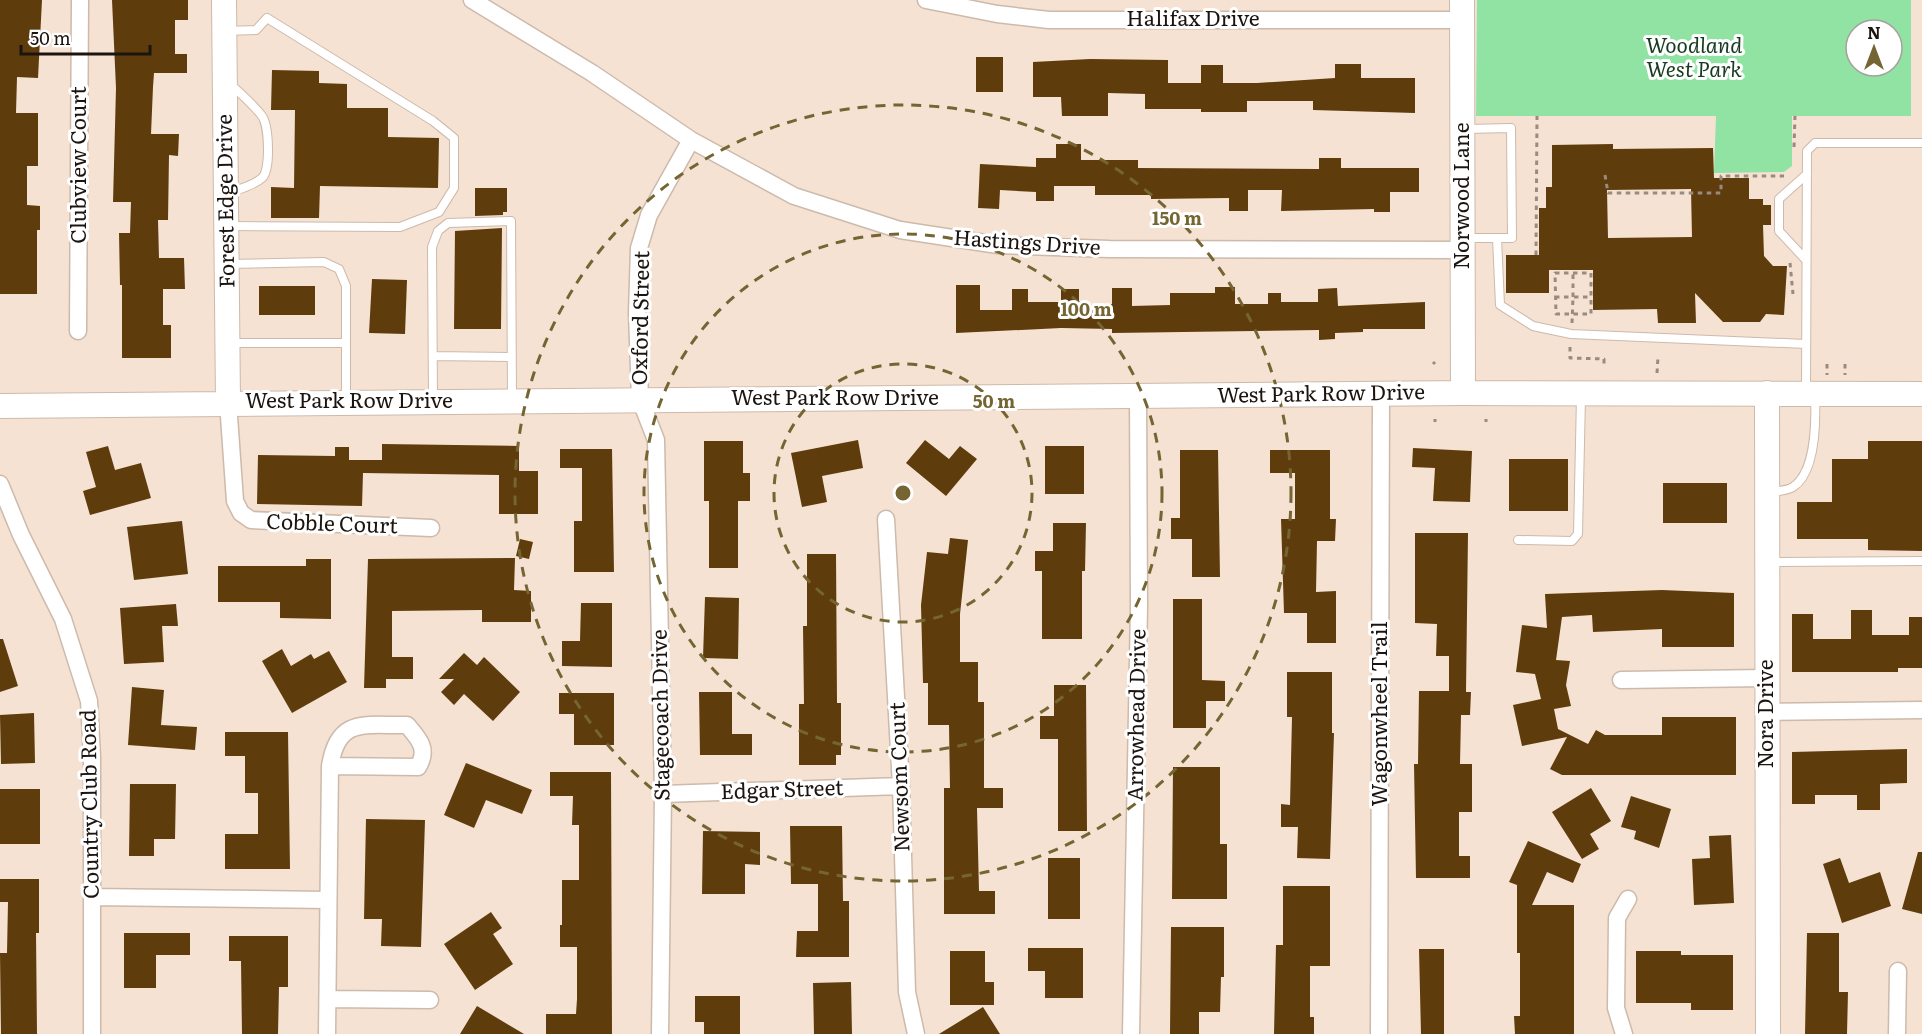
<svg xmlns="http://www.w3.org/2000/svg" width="1922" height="1034" font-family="Literata,serif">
  <rect width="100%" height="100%" fill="#f5e2d2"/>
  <path fill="#91e3a3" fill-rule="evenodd" d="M1477,0H1911V116H1792V166L1784,172L1714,173L1716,116H1476ZM1856,30H1892V66H1856Z"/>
  <path fill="#5e3c0c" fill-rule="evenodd" d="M0,0H42L38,78L17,77L16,113H38V166H27V205L40,206V230H37V294H0Z
    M112,0H188V20H175V54H187V73H154L153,87L151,134H179L178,156L169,155L168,220H158L159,258H184L185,289H163V325H171V358H122V285H120L119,233H130L131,202H113L116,88Z
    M976,57H1003V92H976Z
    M1090,59L1168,60V83H1201V65H1223V83H1257L1335,78V64H1361V78H1415V113L1313,110V101H1247V112H1201V109H1145V94L1108,93V116H1062L1061,97H1033V62Z
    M272,70L319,71V83L347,84V108H388V137L439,138L438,188L320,186L319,218H271V187L294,188L295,110H271Z
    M1056,144H1081V160H1138V168L1319,169V158H1341V168H1419V192H1390V212H1374V209L1281,211L1282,190H1248V211H1229V198L1151,199V195H1095V186H1054V201H1036V192L1000,190L999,209L978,208L980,164L1036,167V158H1056Z
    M1613,144V149L1713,148L1714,178H1749V199H1763V205H1771V225H1763L1764,256L1773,266H1787L1784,315L1766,314L1760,322H1723L1695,293L1696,323H1658L1657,309L1593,310V270H1549V293H1506V255H1539V208H1546V187H1552V145ZM1691,189L1692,237L1608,238L1607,190Z
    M475,188H507V212H503V215L475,216Z
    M502,228L501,329H454L455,231Z
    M372,279L407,280L405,334L369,333Z
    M956,285H980V310H1012V289H1028V302H1061V289H1079V305L1112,304V288H1132V306L1170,305V293H1215V287H1235V304H1268V293H1281V302H1318V289L1337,288L1338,306L1425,302V329H1363V332L1335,333V339L1319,340V330L1112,333V329L1061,328L956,333Z
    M259,286H315V315H259Z
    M858,440L863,468L822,476L827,502L802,507L791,453Z
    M925,440L949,459L960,446L977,459L946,496L906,463Z
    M704,441H743V473H750V501H738V568H709V501H704Z
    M1868,441H1922V551L1868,550V539H1797V502H1832V459H1868Z
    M382,444L519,446V471H538V514H499V475L363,473L362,506L257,504L258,455L335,456V447H349V460H382Z
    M108,446L115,470L141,463L151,498L90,515L83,491L96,487L86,452Z
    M1045,446H1084V494H1045Z
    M1413,448L1472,451L1470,502L1433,501L1435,468L1412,467Z
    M560,449H612L614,572H574V521H582V468H560Z
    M1180,450H1218L1220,577H1192V539H1171V518H1180Z
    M1270,450H1330V519H1336L1335,541H1317L1316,592L1336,591V643H1307V613H1284L1281,519H1295V473H1270Z
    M1509,459H1568V511H1509Z
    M1663,483H1727V523H1663Z
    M182,521L188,574L134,580L127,527Z
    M1053,523H1086L1085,571H1082V639H1042V571H1035V551H1053Z
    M1415,533H1468L1466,692H1471L1470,715H1461L1460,764H1472V812H1459V856H1470V878H1416L1414,764H1418L1419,691H1449V656H1436L1437,624L1415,623Z
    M950,538L968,540L960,614V662H978V702H984V788H1003V808H977L979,891H995V914H944V788H950L949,725H928V683H923L921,605L927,552L948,554Z
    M520,539L533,542L529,559L516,556Z
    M807,554H836L837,703H841V755H836V765H799V704H804L803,626H807Z
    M515,558L514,590L531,591V622H482V610L392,611V657H413V679H386V688H364L368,559Z
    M306,559H331V619L280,618V602H218V566H306Z
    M1662,590L1734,593V647H1662V629L1593,632L1592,615L1562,617L1556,660L1570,661L1566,685L1571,706L1554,709L1558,729L1588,744L1596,730L1605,735H1662V717H1736V775H1562L1550,769L1567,737L1522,746L1513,705L1541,699L1535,674L1516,672L1522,625L1547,628L1545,594Z
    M705,597L739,598L738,659L703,658Z
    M1173,599H1202V680L1225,681V701H1206V728H1173Z
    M581,603H612V667L562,666V641H580Z
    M176,604L178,626H162L164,662L124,664L120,608Z
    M1851,610H1872V635H1909V617H1922V668H1898V672H1792V614H1813V639H1851Z
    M0,639H3L18,686L0,692Z
    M282,649L291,666L311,654L314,659L329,651L347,682L292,713L262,661Z
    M464,653L477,665L484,657L520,692L493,721L464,694L454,705L441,692L454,679H439Z
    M1287,672H1332V733H1334L1330,859L1297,858L1298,827H1281V804L1290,805L1292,717H1287Z
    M1054,685H1086L1087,831H1058V739H1040V716H1054Z
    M132,687L164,690L161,725L197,727L195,750L128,745Z
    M699,692H732V734H752V755H700Z
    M559,693H614V745H574V714H559Z
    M34,713L35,763L1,764L0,715Z
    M225,732H288L290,869H225V834H258V793H245V756H225Z
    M1907,749V783L1880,784V810H1857V795H1815V804H1792V752Z
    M466,763L532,790L522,814L486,800L474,828L444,815Z
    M1173,767H1220V844H1227V899H1172Z
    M550,772H611L612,1034H546V1014H576L577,999V947H560V925H562V880H579V825H572L573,796H550Z
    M130,784H176L175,839H154V856H129Z
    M1591,788L1611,821L1590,834L1599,849L1582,859L1552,812Z
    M0,789H40V844H0Z
    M1631,796L1671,809L1659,848L1634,839L1636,831L1621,827Z
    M366,819L425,820L421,947L381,946L382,919H364Z
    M790,826H842L843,901H849V957H796L797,931H818V884H791Z
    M703,831L760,832V865L745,864V894H702Z
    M1731,835L1734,903L1694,905L1692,859L1710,858L1709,836Z
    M1528,841L1581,864L1573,883L1547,872L1532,905H1574V1034H1515L1514,1016H1520V953H1517V885L1509,882Z
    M1918,852H1922V914L1902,909Z
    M1048,858H1080V919H1048Z
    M1840,858L1849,883L1880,872L1891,906L1842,923L1823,864Z
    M0,879H39V933H36L37,1034H1L0,953H7L8,902H0Z
    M1283,886H1330V966H1310V1017H1314V1034H1274L1276,945H1283Z
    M491,912L502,928L493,934L513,964L475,990L444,944Z
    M1171,927H1224V977H1221L1220,1012H1199V1034H1170Z
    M124,933H190V955H156V988H124Z
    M1807,933H1839V992H1848L1847,1034H1805Z
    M229,936H288V987H279L278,1034H242L241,961H229Z
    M1028,948H1083V998H1045V971H1028Z
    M1419,949H1444V1034H1421Z
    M950,951H985V982H994V1005H950Z
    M1636,951H1681V955H1733V1010H1691V1003H1636Z
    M851,982L852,1034H814L813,983Z
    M695,996H740V1034H704V1022H695Z
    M477,1006L524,1034H460Z
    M983,1007L1000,1034H939Z"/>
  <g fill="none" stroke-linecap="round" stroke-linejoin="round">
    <g stroke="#cdbaab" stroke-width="10">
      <path id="lane" d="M225,31L256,30L267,18L433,121L454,138V188L439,212L400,227L227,226
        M228,193C239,189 253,186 262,178C271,170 269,126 262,116C253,104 240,93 229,83
        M1464,238H1512L1511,128L1466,129
        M1497,238L1500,305L1533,326L1571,334L1806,344
        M1806,260L1779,231V199L1807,174
        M227,264L324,262L339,269L346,286V401
        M229,343H346
        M433,356L511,357
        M1806,393L1807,151L1815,143H1922
        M433,400L432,247L438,231L448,223L511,221L512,399
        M1770,492C1777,491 1787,491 1793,487C1816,472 1816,420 1815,395
        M1518,540L1572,541L1578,534L1581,397
        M1770,562L1922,561"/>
    </g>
    <g stroke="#cdbaab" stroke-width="19">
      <path id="street" d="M472,0L592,73L691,140L794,196L900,230L998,245L1109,249L1462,250
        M926,0L997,14L1049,20H1462
        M78,331L80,0
        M228,402L235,501L241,513L251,520L431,528
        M0,484L21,535L63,619L89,701L92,757V1034
        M886,519L901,786L907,992L916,1034
        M1621,680L1766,678
        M1766,712L1922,710
        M663,794L901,786
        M92,897L328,900
        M328,999L430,1000
        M327,1034L330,766C338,716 365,726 407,725C419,739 429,749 418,767L330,766
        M660,1034L663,794L656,440L640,399L637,313L639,248L649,215L691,140
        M1131,1034L1139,606L1138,396
        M1379,1034L1381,394
        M1624,1034L1616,1008L1617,918L1628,899
        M1897,1034L1898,971"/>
    </g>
    <g stroke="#cdbaab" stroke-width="26">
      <path id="secondary" d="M224,0L228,402
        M1462,0L1463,393
        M1767,393L1768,1034
        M0,406L1463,393L1922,394"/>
    </g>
    <path stroke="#998b80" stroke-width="3" stroke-dasharray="4.5 4.5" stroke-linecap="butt" d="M1794,147L1795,116
      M1605,175L1608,193H1721V176H1784
      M1536,255L1537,116
      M1790,263L1793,294
      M1555,273H1591V314H1556Z
      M1555,297H1573V273
      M1572,323L1573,297H1591
      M1570,347V358L1604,359V367
      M1433,362L1435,364
      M1827,364V375
      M1845,364V375
      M1657,373L1658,357
      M1435,419V422
      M1486,419V422"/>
    <use href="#lane" stroke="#fff" stroke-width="8"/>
    <use href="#street" stroke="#fff" stroke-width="16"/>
    <use href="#secondary" stroke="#fff" stroke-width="24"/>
  </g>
  <g fill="none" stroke="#756533" stroke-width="3" stroke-dasharray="10 8">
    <circle cx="903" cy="493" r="129"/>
    <circle cx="903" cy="493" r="259"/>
    <circle cx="903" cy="493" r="388"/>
  </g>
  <g text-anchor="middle" stroke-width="6" stroke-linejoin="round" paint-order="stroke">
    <g font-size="21" fill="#1b140f" stroke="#fff">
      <text x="1193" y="26">Halifax Drive</text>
      <text transform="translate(79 165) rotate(-90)" y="7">Clubview Court</text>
      <text transform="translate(1462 196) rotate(-90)" y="7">Norwood Lane</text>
      <text transform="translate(226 201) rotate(-91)" y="7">Forest Edge Drive</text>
      <text transform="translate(1027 243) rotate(4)" y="7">Hastings Drive</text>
      <text transform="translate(641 318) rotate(-89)" y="7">Oxford Street</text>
      <text transform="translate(1321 394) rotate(-1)" y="7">West Park Row Drive</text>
      <text x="835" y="405">West Park Row Drive</text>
      <text x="349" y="408">West Park Row Drive</text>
      <text transform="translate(332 524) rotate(2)" y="7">Cobble Court</text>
      <text transform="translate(1380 714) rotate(-90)" y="7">Wagonwheel Trail</text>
      <text transform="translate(1766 714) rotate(-90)" y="7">Nora Drive</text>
      <text transform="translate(661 715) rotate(-91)" y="7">Stagecoach Drive</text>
      <text transform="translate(1137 715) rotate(-89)" y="7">Arrowhead Drive</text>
      <text transform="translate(900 777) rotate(-92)" y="7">Newsom Court</text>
      <text transform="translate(782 790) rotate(-2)" y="7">Edgar Street</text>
      <text transform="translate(90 804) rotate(-91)" y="7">Country Club Road</text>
    </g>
    <g font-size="21" font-style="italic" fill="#173b20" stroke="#fff">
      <text x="1694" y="53">Woodland<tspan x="1694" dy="24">West Park</tspan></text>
    </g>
  </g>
  <circle cx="903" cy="493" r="9" fill="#756533" stroke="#fff" stroke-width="3"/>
  <g font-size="18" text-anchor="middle" font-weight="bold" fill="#756533" stroke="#fff" stroke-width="6" stroke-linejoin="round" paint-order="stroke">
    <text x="1177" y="225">150 m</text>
    <text x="1086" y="316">100 m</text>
    <text x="994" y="408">50 m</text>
  </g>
  <g transform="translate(1874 48)"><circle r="28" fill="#ffffff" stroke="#a4a19f" stroke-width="1.5"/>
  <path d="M0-4.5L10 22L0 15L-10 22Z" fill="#756533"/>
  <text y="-9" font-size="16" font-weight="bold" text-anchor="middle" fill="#1b140f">N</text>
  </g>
  <path d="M21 45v9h129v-9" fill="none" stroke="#1b140f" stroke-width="3"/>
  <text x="30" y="45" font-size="18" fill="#1b140f" stroke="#ffffff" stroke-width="4.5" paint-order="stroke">50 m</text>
</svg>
